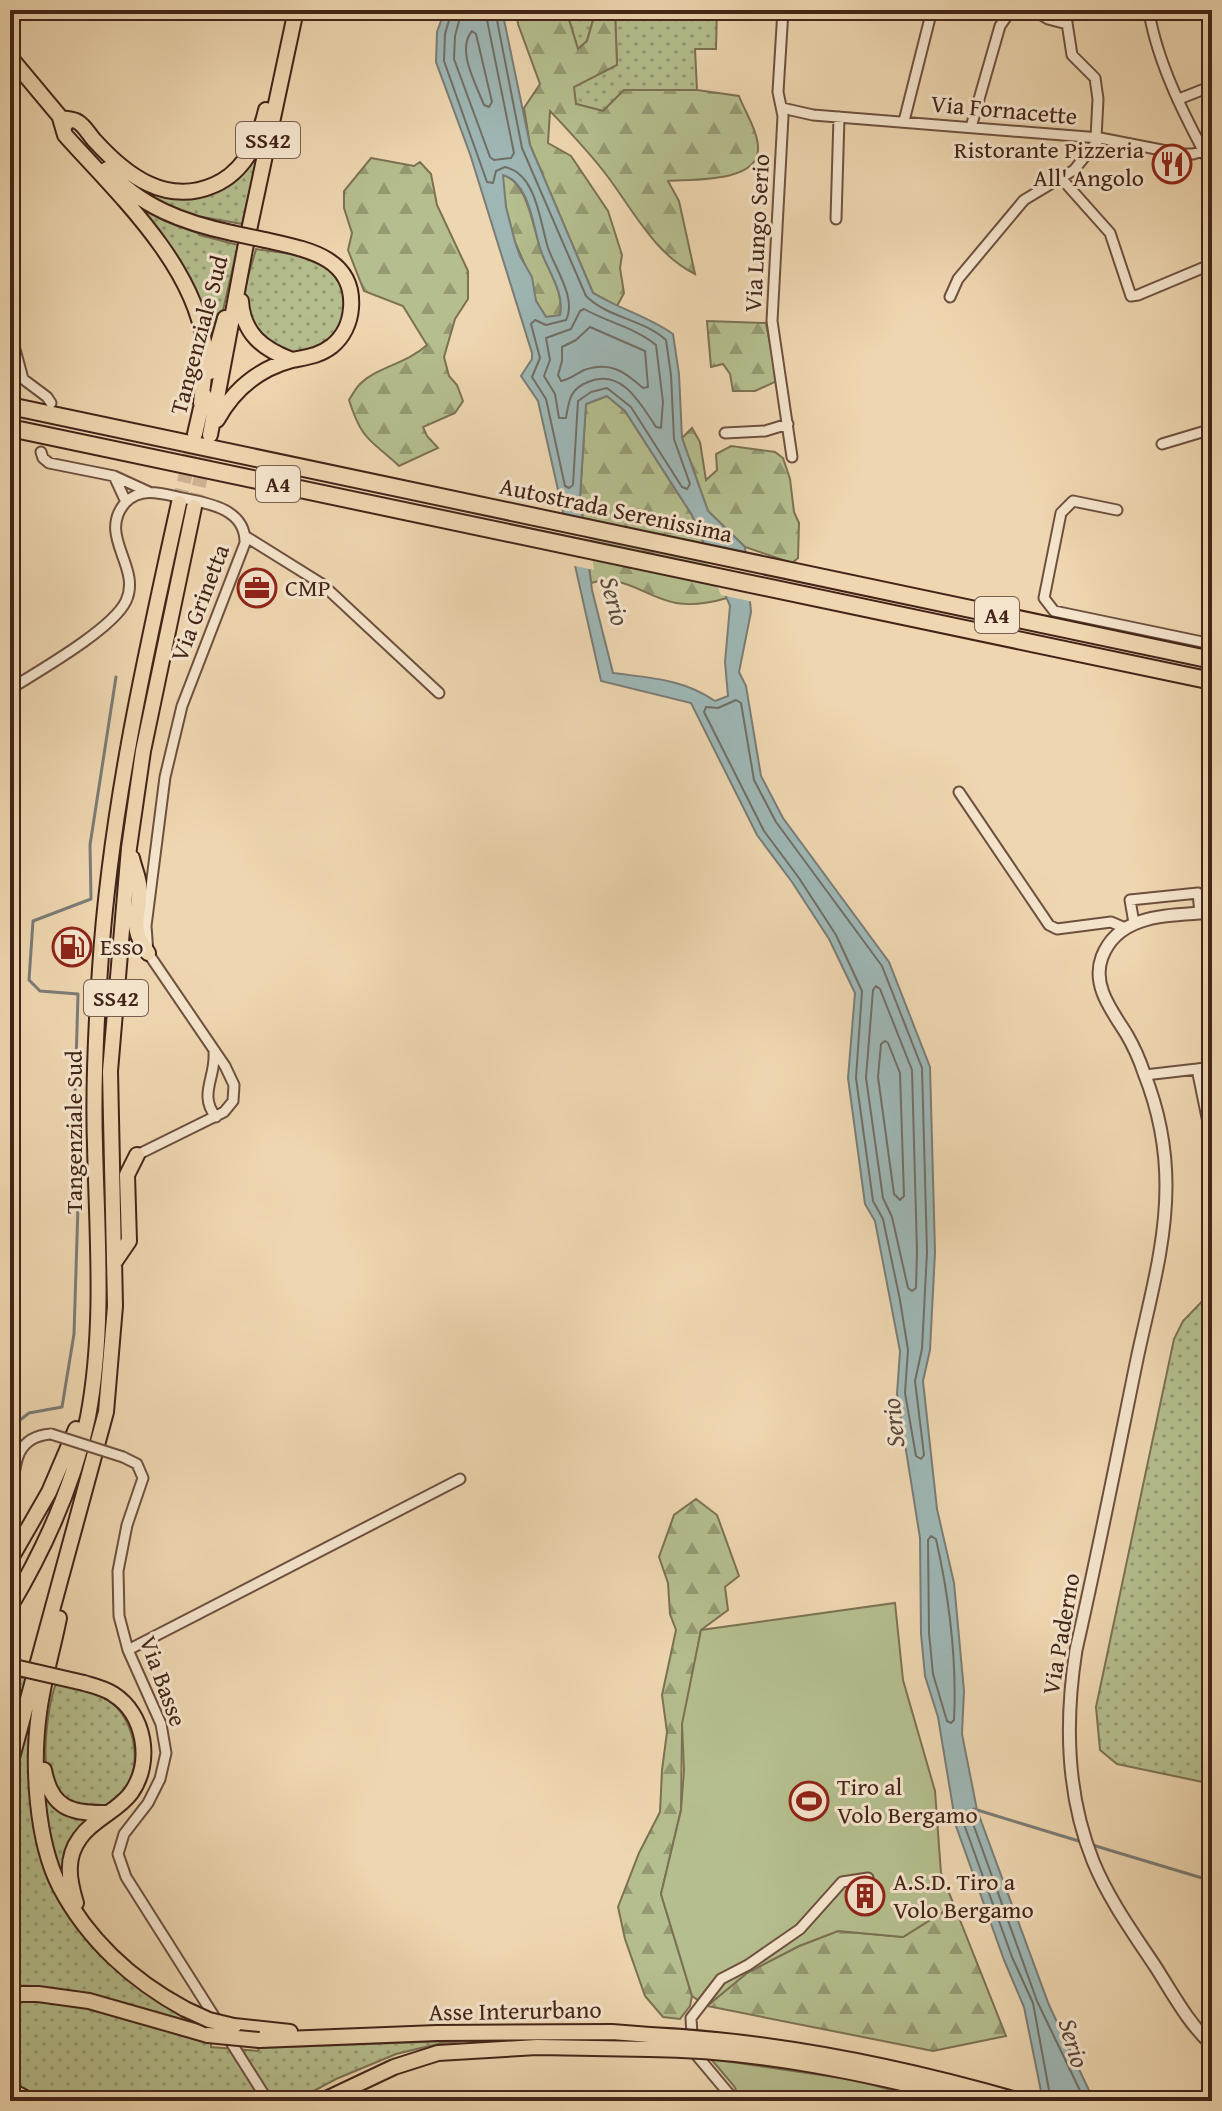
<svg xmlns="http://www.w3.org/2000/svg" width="1222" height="2111" font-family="'Gentium Book Plus',serif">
  <defs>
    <pattern id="grass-dots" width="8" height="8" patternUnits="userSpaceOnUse" patternTransform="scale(2)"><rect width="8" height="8" fill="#b5be8e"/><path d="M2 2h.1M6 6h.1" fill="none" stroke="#959a73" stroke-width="1.8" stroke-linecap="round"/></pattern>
    <pattern id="forest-firs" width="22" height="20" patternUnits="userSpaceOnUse" patternTransform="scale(2)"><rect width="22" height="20" fill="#b5be8e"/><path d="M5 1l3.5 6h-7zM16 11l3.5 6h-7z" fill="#959a73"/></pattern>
  </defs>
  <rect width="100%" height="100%" fill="#eed6b0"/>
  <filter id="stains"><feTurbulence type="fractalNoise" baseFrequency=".0025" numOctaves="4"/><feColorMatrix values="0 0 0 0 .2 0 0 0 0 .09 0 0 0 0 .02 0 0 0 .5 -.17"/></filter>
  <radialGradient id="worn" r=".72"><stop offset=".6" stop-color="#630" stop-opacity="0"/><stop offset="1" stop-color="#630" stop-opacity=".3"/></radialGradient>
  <path fill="url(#grass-dots)" stroke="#7c7153" stroke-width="2" d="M566,10H596L587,41L578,49Z
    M615,10H717L716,49H695L697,90H624L603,111L576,104L573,87L617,65Z
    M260,148L242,224L203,217L201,219C177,210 145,201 131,179L191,196Z
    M133,203L165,221L198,233L199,235L238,245L213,354L195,290L185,270Z
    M256,249C280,253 313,253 332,271C372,308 318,377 270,343C255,332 248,322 245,303C243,286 252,265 256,249Z
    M1212,1291V1784L1117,1764L1100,1750L1096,1707L1174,1339L1183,1321Z
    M10,1676L26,1678L10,1738Z
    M56,1684C76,1688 96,1691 113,1704C140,1726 145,1788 109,1805C96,1812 81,1810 69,1802C65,1799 58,1796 54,1792C39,1774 47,1704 56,1684Z
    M28,1726L34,1728L33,1804L89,1941L117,1970L155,2000L191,2019L188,2025C128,2004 75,1986 10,1985V1793Z
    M45,1793L92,1820L62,1877L49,1842L42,1797Z
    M10,2001C80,1999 144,2022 211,2041V2047L258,2051L259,2048L479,2040L442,2043L396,2054L336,2079L295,2101H47L24,2089L10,2078Z"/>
  <path fill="url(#forest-firs)" stroke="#7c7153" stroke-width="2" d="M516,10H566L578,49L587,41L596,10H615L617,65L574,87L576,104L603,111L624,90H697L739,96C745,112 759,133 758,150C757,183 690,179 668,181L679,201L695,274C656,255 634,212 608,177C591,154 570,132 550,111L548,143L571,156L608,211L622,255L620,268L624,293L617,306L593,293L530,145L524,108L540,84L518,24Z
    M371,158L414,166L420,162L431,174L437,205L468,271V299L455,319L444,357L449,376L457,385L463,401L455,413L423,427L427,436L438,448L399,466C370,439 362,441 349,400C352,395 356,388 360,384C377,367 406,364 427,345L403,306L364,291L348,250L352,233L344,208V191Z
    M502,175C528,180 533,229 541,250C548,271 565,293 560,316L546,317L536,301L525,265L515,242L506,208Z
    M707,321L766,323L777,381L755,391H733L730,374L723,364L711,367Z
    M607,396L625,411L692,515L727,598C710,603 693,606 676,603C646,598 622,572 591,583L580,497L586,404Z
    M692,428L700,442L706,480L717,470L716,454L731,446L775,452L783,458L790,479L794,512L799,523L798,558L792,563L745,547L708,511L682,438Z
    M696,1499L717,1515L739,1576L725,1587L728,1610L701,1630L682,1730L681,1810L661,1894L692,1996L690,2006L680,2019L663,2017L645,1996L625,1939L618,1907L639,1853L660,1812L662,1770L667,1732L662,1695L676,1630L670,1614L668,1583L659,1557L674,1515Z
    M954,1905L1006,2036L933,2051L707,2006L747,1973L799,1946L838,1931L903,1937Z"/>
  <path fill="#b5be8e" stroke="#7c7153" stroke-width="2" d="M895,1603L903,1680L935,1791L941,1873L954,1905L903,1937L838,1931L799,1946L747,1973L707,2006L692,1996L661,1894L681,1810L684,1770L682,1724L701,1630Z
    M711,2059L855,2080L932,2101H741L734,2086Z"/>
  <path fill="#9eb7b5" stroke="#7a7c76" stroke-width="2" fill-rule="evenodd" d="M445,10H502L530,145L593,293C619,309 648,316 673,334L679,374L682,438L708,511L745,547L751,612L739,672L746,686L761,776L783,818L889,962L930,1067L935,1252L930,1350L923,1381L937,1509L954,1583L964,1691L962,1734L977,1810L1049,2005L1094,2101H1043L1024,2007L1004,1960L956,1826L938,1717L925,1676L921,1634L920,1538L897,1394L900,1351L875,1221L865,1204L848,1078L855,993L829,939L792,882L757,835L691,703L601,681L538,401L521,376L532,359V353L470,154L436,62L437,32ZM503,175C530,182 533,228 541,251C548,271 565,293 560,315L546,317L536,301L532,277L520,256L515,242L506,207ZM607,396L625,411L692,515L730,606L725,662L728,696L715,701C683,679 651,678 613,673L592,590L580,497L586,404Z"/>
  <path fill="#eed6b0" d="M559,516L587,521L594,570L570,565Z
    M699,544L750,555L754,602L721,595Z"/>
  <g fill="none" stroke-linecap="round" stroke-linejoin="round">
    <path stroke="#706e66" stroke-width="2" d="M452,10L445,34L444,61L487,182L493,183L496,171L505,167C537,174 540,223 548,248C555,268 577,299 566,320L546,325L535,320L531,324L540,358L532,377L546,399L565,486L569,488L573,485L578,401L591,392L607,388L631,407L682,487L687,489L690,484L674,439L671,375L666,340C643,319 608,318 586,296L522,148L495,10
      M462,10L455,36L454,59L490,157L494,160L511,158L514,153L485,10
      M472,31L476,34L492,102L489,107L484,105C476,84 456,50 472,31Z
      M584,309C607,322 636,328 656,345L663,402L661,428L656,427C640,403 622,368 588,382C570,389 569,400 566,418H559L555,394L544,376L550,360L546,338L571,329L580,311Z
      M590,327L645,351L648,387L643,388C624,371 610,361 584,370C576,374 569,380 561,381L558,375L562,361V347L576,340Z
      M736,700L741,703L754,780L776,822L882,966L922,1068L927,1252L922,1349L915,1381L924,1455L921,1459L916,1456L905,1393L908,1350L900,1300L883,1219L873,1201L856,1078L862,991L836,935L799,878L764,831L704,712L706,707L718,708Z
      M876,986L880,989L912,1070L917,1251L916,1288L912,1291L908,1288L892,1217L883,1198L866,1078L873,990Z
      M885,1041L888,1043L900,1073L904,1196L900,1200L894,1194L878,1077L881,1044Z
      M931,1536L936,1539C949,1597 957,1660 954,1720L951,1723L947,1721L933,1674L929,1633L928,1540Z
      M1051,2101L1033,2003L1012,1957L964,1824L963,1819L966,1816L971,1818L1037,2001L1085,2101"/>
    <path stroke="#7a7c76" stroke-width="3" d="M10,1428L29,1413L62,1407L74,1334L78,1206L74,1132L78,994L40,991L29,980L33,921L91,899L90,845L116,677
      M974,1809L1082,1842
      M1089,1844L1212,1881"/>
    <path stroke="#ccb292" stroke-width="14" stroke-dasharray="14 7" stroke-linecap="butt" d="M179,503L195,434
      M194,507L210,437"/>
    <g stroke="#6e503e" stroke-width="13">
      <path id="minor" d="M783,10L778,92L783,116L772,321L792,457
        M1033,10L1048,19L1067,24
        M1065,10L1072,55L1095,78L1098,99L1096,138
        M1149,12C1158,65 1186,119 1212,167
        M1179,99L1212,86
        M782,108L813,115L1100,138L1182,154H1193L1212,148
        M904,121L932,10
        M971,127L1000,26L1011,10
        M1061,178L1110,233L1131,296L1138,295L1212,264
        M836,219L839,117
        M950,297L958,279L1024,200L1074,170L1100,138
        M10,331L23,379L47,397L51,403
        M725,433L765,431L788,424
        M1162,444L1212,429
        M41,452L43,458L49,463L114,476
        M126,502L114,476L149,492
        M1117,510L1073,501L1061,513L1044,598L1054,611L1212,644
        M245,536L322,584L439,693
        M10,689C37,672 113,629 126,601C142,567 97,536 125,503C141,486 163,494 182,498C208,503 246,509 245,543L182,706L165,777L146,926L148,953L225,1066L234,1085L233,1101L224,1112L137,1155
        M959,792L1049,925L1057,929L1111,922L1125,928
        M1134,923L1130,900L1198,893L1200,913
        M214,1053C216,1077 198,1095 216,1117
        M1197,1069L1212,1067
        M1145,1075L1197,1069L1212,1142
        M123,1457L137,1464L143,1478L127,1525L118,1571L119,1616L128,1650L161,1724L166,1753L160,1779L148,1803L124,1834L118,1854L126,1877L219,2024
        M10,1510C16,1477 8,1437 51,1434
        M128,1650L460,1479
        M227,2036L268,2101
        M735,2101L693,2051L691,2018L721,1979L748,1965L800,1929L842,1882L868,1878"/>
    </g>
    <g stroke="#6e503e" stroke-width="15">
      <path id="tertiary" d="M1212,912C1172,916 1119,912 1102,957C1091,986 1113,1012 1127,1035C1134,1047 1140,1061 1144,1073C1158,1108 1166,1149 1166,1186C1166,1245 1149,1302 1137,1359C1117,1457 1098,1554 1076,1650C1065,1720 1066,1794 1093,1861C1108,1898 1133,1933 1155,1966C1173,1994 1188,2023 1212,2045"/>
    </g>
    <g stroke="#432418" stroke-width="18">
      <path id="trunk" d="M10,57L66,124
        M60,118C65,119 74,119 78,122C85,126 90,136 95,141C126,175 166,206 214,185C244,172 259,140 266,110
        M60,118L65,135C116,192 193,263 204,342C207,362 203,383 201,403
        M107,169C140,207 185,223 232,233
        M241,301C243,334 263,349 292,360
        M210,372L225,318
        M217,420C234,389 258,369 292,360C307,357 319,356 332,346C343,337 350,323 351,308C355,256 304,249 265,240
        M195,434L204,395
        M210,435L245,249L296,10
        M132,858C134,867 138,876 139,884C142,916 126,923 148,953
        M114,1263L129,1241L127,1175L137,1155
        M10,1560L49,1492L76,1429
        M10,1607C45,1548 74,1484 88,1417C105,1327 97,1235 95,1145C93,1086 96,1027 100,969C110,812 145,657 179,503
        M59,1618C53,1649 43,1681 39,1713C32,1764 36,1841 60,1887C88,1940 133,1981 185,2009
        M10,1765L106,1412L115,1306L110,1071L129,848L143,751L194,507
        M44,1770C51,1808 71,1814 107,1813
        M76,1903C69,1880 65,1858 80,1838C93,1819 118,1811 131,1793C153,1762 145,1714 113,1694C104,1688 94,1686 84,1683
        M10,1994H38L89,2001L208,2035
        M234,2026L290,2032
        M259,2040L437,2033L612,2032L650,2035
        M10,2090L31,2101
        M322,2101L394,2067L438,2053L537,2047L649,2049"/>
    </g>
    <g stroke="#432418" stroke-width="20">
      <path id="motorway" d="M10,406L1212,660
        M10,428L1212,681"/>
    </g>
    <use href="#minor" stroke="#f4e4cc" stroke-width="9"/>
    <use href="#tertiary" stroke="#f4e4cc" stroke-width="11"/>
    <use href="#trunk" stroke="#eed6b0" stroke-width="14"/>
    <use href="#motorway" stroke="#eed6b0" stroke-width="16"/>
    <g stroke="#6e503e" stroke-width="13" stroke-linecap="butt">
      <path id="minor-bridge" d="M51,1434L123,1457"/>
    </g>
    <g stroke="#432418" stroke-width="18" stroke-linecap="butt">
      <path id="trunk-bridge" d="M232,233L265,240
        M10,1666L84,1683
        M185,2009L209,2020L234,2026
        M208,2035L259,2040
        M650,2035C776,2041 899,2066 1020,2101
        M649,2049C762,2050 869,2074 978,2101"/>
    </g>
    <use href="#minor-bridge" stroke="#f4e4cc" stroke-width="9"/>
    <use href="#trunk-bridge" stroke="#eed6b0" stroke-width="14"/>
  </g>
  <defs>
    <g id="restaurant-ring" transform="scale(2)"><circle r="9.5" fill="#f4e4cc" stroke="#8f2418" stroke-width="1.5"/><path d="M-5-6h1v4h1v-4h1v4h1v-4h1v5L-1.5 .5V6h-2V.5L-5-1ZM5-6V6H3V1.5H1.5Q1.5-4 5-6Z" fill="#8f2418"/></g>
    <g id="office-ring" transform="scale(2)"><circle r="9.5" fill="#f4e4cc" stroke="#8f2418" stroke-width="1.5"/><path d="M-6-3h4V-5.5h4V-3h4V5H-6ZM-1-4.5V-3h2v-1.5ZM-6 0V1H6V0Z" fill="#8f2418"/></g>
    <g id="fuel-ring" transform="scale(2)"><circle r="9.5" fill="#f4e4cc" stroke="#8f2418" stroke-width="1.5"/><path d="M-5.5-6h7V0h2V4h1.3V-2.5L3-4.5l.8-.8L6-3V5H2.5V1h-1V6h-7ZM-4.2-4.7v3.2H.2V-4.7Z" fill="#8f2418"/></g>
    <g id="stadium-ring" transform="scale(2)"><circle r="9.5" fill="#f4e4cc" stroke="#8f2418" stroke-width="1.5"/><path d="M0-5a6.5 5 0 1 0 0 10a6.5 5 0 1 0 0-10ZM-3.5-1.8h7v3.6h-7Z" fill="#8f2418"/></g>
    <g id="building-ring" transform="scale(2)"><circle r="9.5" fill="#f4e4cc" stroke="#8f2418" stroke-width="1.5"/><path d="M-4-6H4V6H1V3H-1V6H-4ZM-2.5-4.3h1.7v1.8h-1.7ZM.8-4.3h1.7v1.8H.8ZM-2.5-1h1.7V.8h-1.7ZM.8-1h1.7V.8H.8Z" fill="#8f2418"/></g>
  </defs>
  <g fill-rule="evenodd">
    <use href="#restaurant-ring" x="1172" y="164"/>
    <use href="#office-ring" x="257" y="588"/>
    <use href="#fuel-ring" x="72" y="947"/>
    <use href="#stadium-ring" x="809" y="1801"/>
    <use href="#building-ring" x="865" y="1896"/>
  </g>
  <g text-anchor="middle" stroke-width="6" stroke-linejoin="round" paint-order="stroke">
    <g fill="#f4e4cc" stroke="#785e4e" stroke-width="2">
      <rect x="236" y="122" width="64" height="36" rx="6"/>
      <rect x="256" y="466" width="44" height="36" rx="6"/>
      <rect x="975" y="597" width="44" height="36" rx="6"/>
      <rect x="84" y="980" width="64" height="36" rx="6"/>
    </g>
    <g font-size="22" font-weight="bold" fill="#432418">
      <text x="268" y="148">SS42</text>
      <text x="278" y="492">A4</text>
      <text x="997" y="623">A4</text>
      <text x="116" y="1006">SS42</text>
    </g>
    <g font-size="24" fill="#432418" stroke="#f4e4cc">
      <text transform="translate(1004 110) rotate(5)" y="8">Via Fornacette</text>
      <text transform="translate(757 233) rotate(-87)" y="8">Via Lungo Serio</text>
      <text transform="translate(199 335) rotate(-75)" y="8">Tangenziale Sud</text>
      <text transform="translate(616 510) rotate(12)" y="8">Autostrada Serenissima</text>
      <text transform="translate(200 603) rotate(-69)" y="8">Via Grinetta</text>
      <text transform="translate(74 1132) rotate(-90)" y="8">Tangenziale Sud</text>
      <text transform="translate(1061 1634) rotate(-80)" y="8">Via Paderno</text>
      <text transform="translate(163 1681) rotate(70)" y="8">Via Basse</text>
      <text transform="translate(515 2011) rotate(-1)" y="8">Asse Interurbano</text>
    </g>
    <g font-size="24" fill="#432418" stroke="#f4e4cc" text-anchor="start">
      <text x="1144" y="158" text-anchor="end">Ristorante Pizzeria<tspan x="1144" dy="28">All' Angolo</tspan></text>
      <text x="285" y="596">CMP</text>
      <text x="100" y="955">Esso</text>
      <text x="837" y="1795">Tiro al<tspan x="837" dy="28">Volo Bergamo</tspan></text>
      <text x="893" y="1890">A.S.D. Tiro a<tspan x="893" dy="28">Volo Bergamo</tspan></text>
    </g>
    <g font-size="26" font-style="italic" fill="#5a493f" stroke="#f4e4cc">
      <text transform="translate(615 601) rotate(75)" y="9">Serio</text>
      <text transform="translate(893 1423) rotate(-96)" y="9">Serio</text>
      <text transform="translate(1074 2043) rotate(73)" y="9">Serio</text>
    </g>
  </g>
  <rect width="1222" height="2111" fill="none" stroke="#eed6b0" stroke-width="40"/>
  <rect x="12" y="12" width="1198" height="2087" fill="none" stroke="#432418" stroke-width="4"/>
  <rect x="20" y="20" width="1182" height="2071" fill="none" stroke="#432418" stroke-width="2"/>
  <rect width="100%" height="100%" filter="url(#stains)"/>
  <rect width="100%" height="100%" fill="url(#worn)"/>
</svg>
